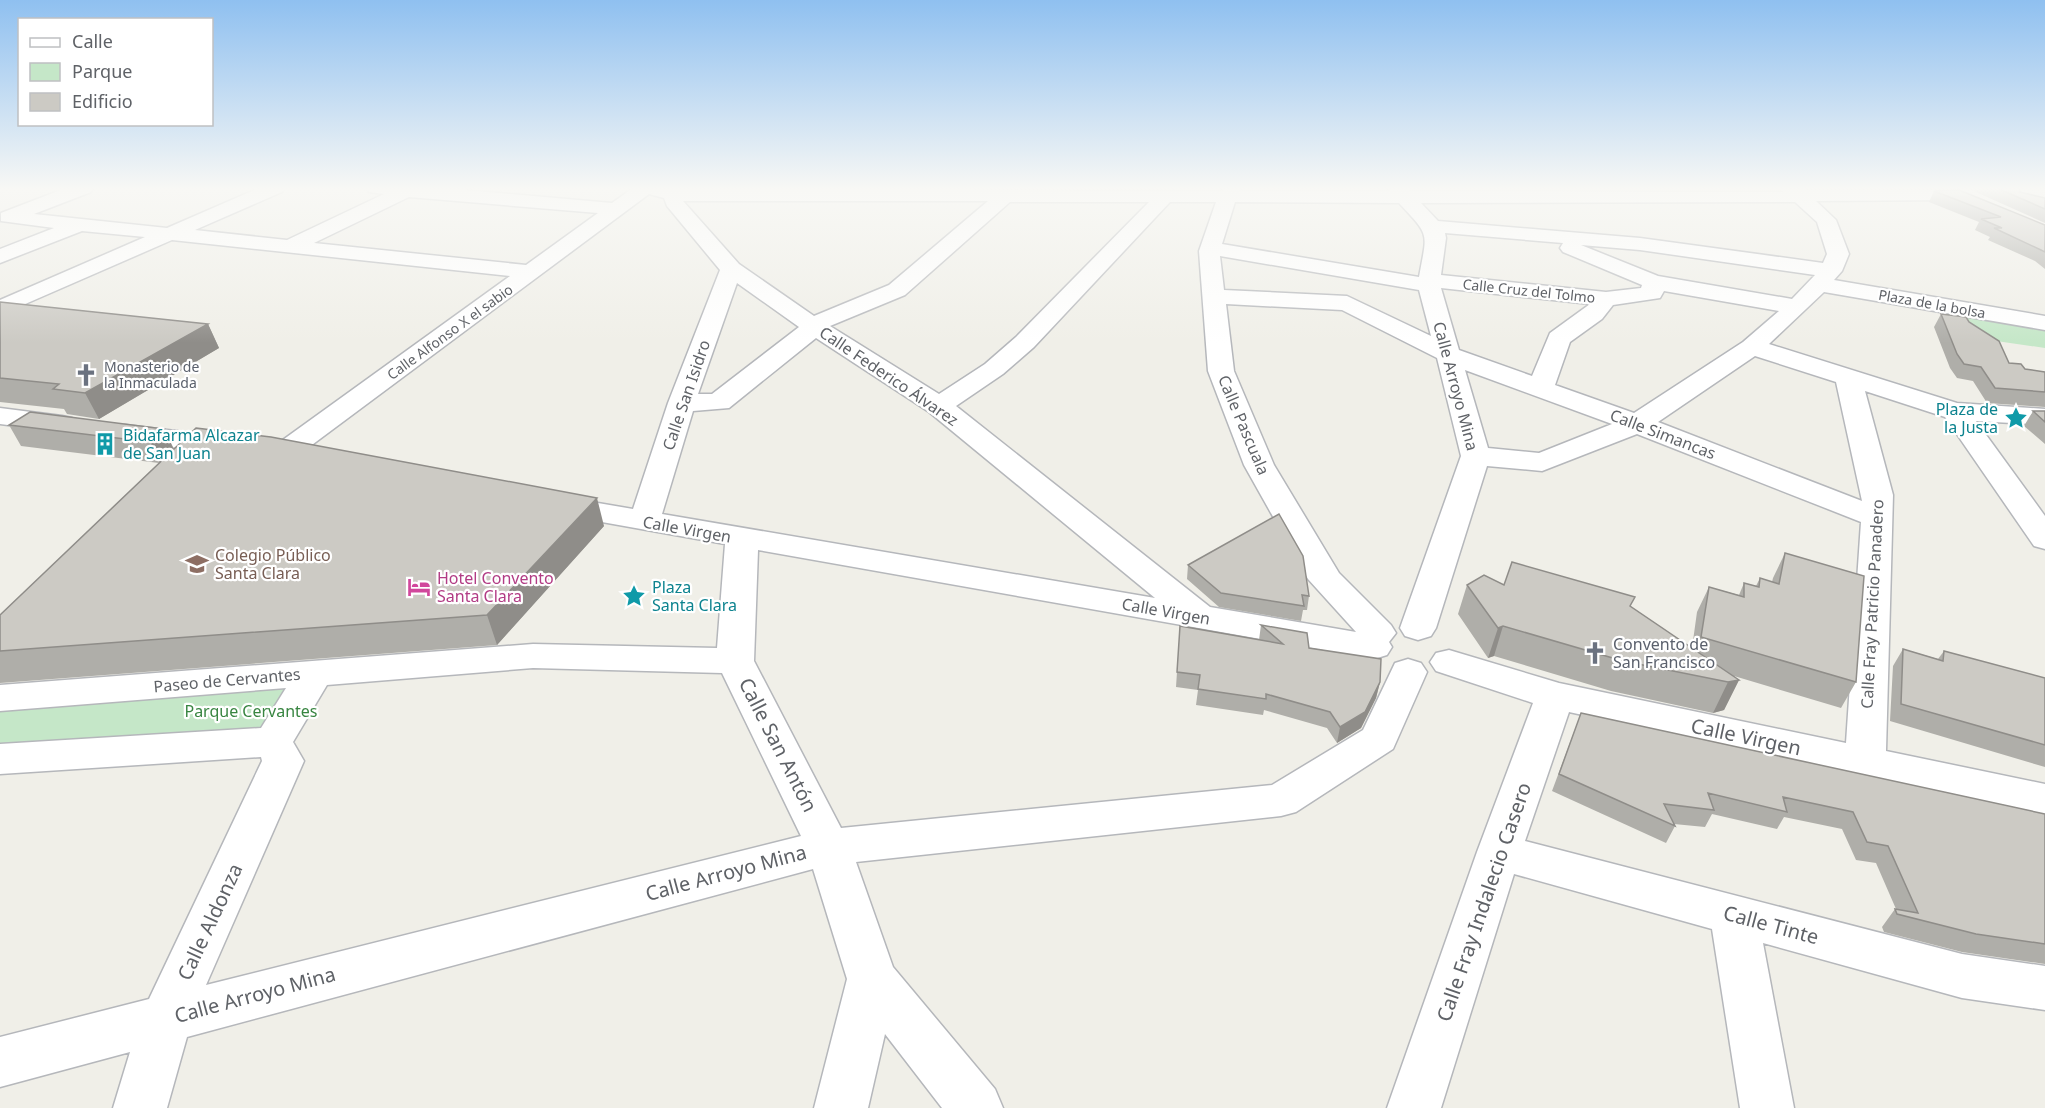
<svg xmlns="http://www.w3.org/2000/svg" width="2045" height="1108" font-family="'Noto Sans',sans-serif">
  <rect width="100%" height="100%" fill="#f0efe8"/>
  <path fill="#c5e7c8" d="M1949,308L2045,323V348L1962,336Z
    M315,673L273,742L0,759V698Z"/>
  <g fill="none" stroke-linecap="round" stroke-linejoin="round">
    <g stroke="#b5b7bb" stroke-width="3">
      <path id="minor" d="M66,188H93L91,192L34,214L167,228L259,188H284L282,192L195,230L287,240L384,194L369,192L367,188H444L612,203L633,188L1223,191L1221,188H1239L1241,191H1389L1388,188H1407L1410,191L1778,192H1783L1781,188H1801L1804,190H1960L1962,194L1960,198L1953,200L1816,201L1836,220L1849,254L1842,271L1834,280L2045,316V330L1824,292L1769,344L1957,403L2045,409V425L1976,421L2045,516V549L2034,546L1945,417L1865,391L1893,495L1886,751L2045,784V816L1569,712L1525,841L1962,954L2045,966V1010L1962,998L1763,943L1794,1108H1740L1712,929L1514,874L1441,1108H1387L1477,852L1533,703L1436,671L1430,662L1436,653L1449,650L1559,683L1846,743L1861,522L1637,434L1542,471L1487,466L1436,628L1431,636L1418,640L1405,636L1400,628L1461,456L1437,358L1342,310L1226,304L1234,371L1274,465L1339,573L1391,625L1396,633L1389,642L1392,647L1387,655L1374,659L758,550L754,661L841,828L1272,785L1363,730L1395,663L1408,659L1421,663L1427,672L1393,749L1296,812L1281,816L856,862L893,967L995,1089L1003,1108H942L885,1034L868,1108H814L847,979L813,869L187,1037L167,1108H113L130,1052L0,1087V1037L149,999L262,761L261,757L0,774V744L261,728L286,688L0,711V685L533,644L717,648L725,544L557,514L546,512L541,505L546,498L557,496L633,509L668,403L720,270L667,206L664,198L649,194L293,459L283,462L273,459L269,453L273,447L510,276L172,240L0,315V300L145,237L82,231L0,263V249L54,228L1,221V213ZM409,197L598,213L526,265L314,243ZM683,201H988L889,285L814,316L739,264ZM1010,202H1149L1016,337L985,364L939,394L830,326L905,295ZM1170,202H1216L1199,251L1208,371L1244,465L1308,579L1356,632L1210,607L956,406L1003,374L1034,347ZM1235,202L1399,203C1431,237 1427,232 1419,277L1222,244ZM1795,202L1817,222L1827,254L1823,263L1640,238L1438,221L1421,203ZM1445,233L1563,243L1560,248L1563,252L1642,285L1641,288L1606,292L1441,275L1446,238ZM1581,245L1640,250L1815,275L1792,299L1658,276ZM1220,256L1419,290L1431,336L1347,296L1224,290ZM737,283L799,327L712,394H698ZM1441,288L1590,304L1550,333L1532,376L1459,350ZM1664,291L1779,311L1743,342L1634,413L1555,385L1570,342L1602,319L1613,305L1660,298ZM816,338L929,412L1155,598L662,514L693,411L729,408ZM1755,356L1836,382L1862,501L1658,422ZM1465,370L1612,424L1539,453L1488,448ZM533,668L722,673L801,836L206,985L304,761L293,742L327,685Z
        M0,408L62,416L72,418L76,424L72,430L62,432L0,424Z
        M125,425L226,437L236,440L240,446L236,452L226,455L115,439L111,433L115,427Z"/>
    </g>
    <use href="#minor" fill="#fff" fill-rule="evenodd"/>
  </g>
  <path fill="#afaea9" d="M1967,188H2020V192L2045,198V223Z
    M1934,191L2045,225V269L2035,261L1988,240L1990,237L1975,230L1979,222L1929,202Z
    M0,302L208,324L219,348L99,419L67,414L64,409L0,402Z
    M1941,314L1969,322L2009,363L2025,369L2045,372V407L1987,403L1973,381L1957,378L1950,368L1934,327Z
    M2033,411H2045V444L2024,426Z
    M9,425L164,429L174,449L604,526L497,645L0,683V615L159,463L21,446Z
    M1785,553L1856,682L1841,708L1734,676L1739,680L1724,710L1713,713L1611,691L1494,656L1488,658L1458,614L1467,585H1504L1631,607L1692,648L1697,612L1709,587L1739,595L1744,583L1756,586L1760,578L1772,582L1773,578Z
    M1188,565L1309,596L1307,610H1303L1301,621L1219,607L1187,579Z
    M1261,625L1380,682L1376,698L1361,728L1337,743L1327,728L1264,710L1263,715L1196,705L1198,690L1176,687L1180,626L1259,640Z
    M1903,649L1938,659L1944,651L2045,678V767L1890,721L1893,666Z
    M1581,713L2045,814V964L1962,952L1884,932L1882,927L1895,909H1896L1876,863L1856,860L1842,829L1784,817L1777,829L1712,814L1705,827L1674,824L1675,826L1666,843L1552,791Z"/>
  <path fill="#8f8d89" d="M208,324L219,348L99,419L85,393Z
    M164,429L174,450L160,463L150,442Z
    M597,498L604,526L497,645L487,615Z
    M1503,626L1494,656L1488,658L1498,628Z
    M1739,680L1724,710L1713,713L1728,682Z
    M1380,682L1376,698L1361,728L1337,743L1340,727Z"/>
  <path fill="#cccac4" stroke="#8f8d89" stroke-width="1.5" d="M1997,188H2020V192L2045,198V209Z
    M1959,190L2045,225V252L2041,250L1994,228H2002L1981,219L2001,217L1934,191Z
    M0,302L208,324L85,393L53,389L59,384L0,378Z
    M1941,314L1966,317L1969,322L1999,341L2009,363L2021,364L2025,369L2045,372V392L1995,388L1981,367L1964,364L1957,354Z
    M2033,411H2045V422Z
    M30,412L164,429L150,442L9,425Z
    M196,428L271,437L597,498L487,615L0,651V615Z
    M1279,514L1303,556L1309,596L1302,595L1304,606L1221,593L1188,565Z
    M1785,553L1864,576L1856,682L1701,637L1709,587L1744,597V583L1759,587L1760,578L1779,584Z
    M1512,562L1635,597L1630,606L1739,680L1728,682L1623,661L1503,626L1498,628L1467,585L1484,575L1504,585Z
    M1261,625L1307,633L1309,648L1381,659L1380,682L1365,712L1340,727L1330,712L1266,694V699L1198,689L1200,675L1177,672L1180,626L1283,644Z
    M1903,649L1943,661L1944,651L2045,678V745L1901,704Z
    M1581,713L2045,814V944L1976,934L1897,914L1895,909L1918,913L1888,846L1867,842L1853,812L1783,797L1787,812L1708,793L1714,810L1664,804L1675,826L1559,774Z"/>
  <linearGradient id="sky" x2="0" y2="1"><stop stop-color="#8fc0f0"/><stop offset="0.55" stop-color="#f8f8f5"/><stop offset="1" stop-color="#f8f8f5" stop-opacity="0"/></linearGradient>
  <rect width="2045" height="343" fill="url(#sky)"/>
  <defs>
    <g id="church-bare" transform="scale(1.8)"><path d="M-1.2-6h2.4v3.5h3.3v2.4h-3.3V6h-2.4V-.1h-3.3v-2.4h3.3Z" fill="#6b7280" stroke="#fff" stroke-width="2.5" paint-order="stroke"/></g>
    <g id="sight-bare" transform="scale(1.8)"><path d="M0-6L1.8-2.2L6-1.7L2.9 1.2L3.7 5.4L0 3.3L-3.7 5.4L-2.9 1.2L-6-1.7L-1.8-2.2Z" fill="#0f9aa8" stroke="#fff" stroke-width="2.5" paint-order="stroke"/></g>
    <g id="building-bare" transform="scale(1.8)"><path d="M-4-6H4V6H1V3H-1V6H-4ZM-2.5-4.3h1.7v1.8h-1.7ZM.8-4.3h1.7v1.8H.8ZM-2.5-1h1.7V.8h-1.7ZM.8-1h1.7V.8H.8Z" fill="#0f9aa8" stroke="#fff" stroke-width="2.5" paint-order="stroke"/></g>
    <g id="school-bare" transform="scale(1.8)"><path d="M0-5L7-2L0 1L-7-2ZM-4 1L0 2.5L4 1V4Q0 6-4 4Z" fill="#8d6e63" stroke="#fff" stroke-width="2.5" paint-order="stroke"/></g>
    <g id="hotel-bare" transform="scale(1.8)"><path d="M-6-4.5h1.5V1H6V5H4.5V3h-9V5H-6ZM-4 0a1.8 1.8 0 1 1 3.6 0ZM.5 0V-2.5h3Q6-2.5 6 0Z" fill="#d1479c" stroke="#fff" stroke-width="2.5" paint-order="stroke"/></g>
  </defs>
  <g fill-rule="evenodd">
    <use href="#church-bare" x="86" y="375"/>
    <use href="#sight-bare" x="2016" y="418"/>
    <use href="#building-bare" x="105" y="444"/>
    <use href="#school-bare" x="197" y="564"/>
    <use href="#hotel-bare" x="419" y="587"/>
    <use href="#sight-bare" x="634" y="596"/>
    <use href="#church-bare" x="1595" y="653"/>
  </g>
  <g text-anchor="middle" stroke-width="4.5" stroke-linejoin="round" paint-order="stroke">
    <g font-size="14" fill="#5f6267" stroke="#fff">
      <text transform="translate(1529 291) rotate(6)" y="5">Calle Cruz del Tolmo</text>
      <text transform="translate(1932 304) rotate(10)" y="5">Plaza de la bolsa</text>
      <text transform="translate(450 332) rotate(-36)" y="5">Calle Alfonso X el sabio</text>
    </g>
    <g font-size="14" fill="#5b616d" stroke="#fff" text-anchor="start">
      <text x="104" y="372">Monasterio de<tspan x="104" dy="16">la Inmaculada</tspan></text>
    </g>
    <g font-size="16" fill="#5f6267" stroke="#fff">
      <text transform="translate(889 376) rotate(34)" y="6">Calle Federico Álvarez</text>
      <text transform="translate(1456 386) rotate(75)" y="6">Calle Arroyo Mina</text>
      <text transform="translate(686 395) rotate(-71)" y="6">Calle San Isidro</text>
      <text transform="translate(1244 425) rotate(67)" y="6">Calle Pascuala</text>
      <text transform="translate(1663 434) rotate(21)" y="6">Calle Simancas</text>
      <text transform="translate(687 529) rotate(10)" y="6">Calle Virgen</text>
      <text transform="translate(1872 604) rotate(-87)" y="6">Calle Fray Patricio Panadero</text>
      <text transform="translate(1166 611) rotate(10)" y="6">Calle Virgen</text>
      <text transform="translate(227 680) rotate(-5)" y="6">Paseo de Cervantes</text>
    </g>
    <g font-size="16" fill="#0d838f" stroke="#fff" text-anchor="start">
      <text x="1998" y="415" text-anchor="end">Plaza de<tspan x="1998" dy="18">la Justa</tspan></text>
      <text x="123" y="441">Bidafarma Alcazar<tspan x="123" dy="18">de San Juan</tspan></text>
      <text x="652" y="593">Plaza<tspan x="652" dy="18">Santa Clara</tspan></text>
    </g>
    <g font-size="16" fill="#785e54" stroke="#fff" text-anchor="start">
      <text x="215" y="561">Colegio Público<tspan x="215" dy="18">Santa Clara</tspan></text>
    </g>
    <g font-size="16" fill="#b23c85" stroke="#fff" text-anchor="start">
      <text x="437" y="584">Hotel Convento<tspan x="437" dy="18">Santa Clara</tspan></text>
    </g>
    <g font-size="16" fill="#5b616d" stroke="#fff" text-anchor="start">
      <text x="1613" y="650">Convento de<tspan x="1613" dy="18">San Francisco</tspan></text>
    </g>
    <g font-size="16" fill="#388541" stroke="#fff">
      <text x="251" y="717">Parque Cervantes</text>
    </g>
    <g font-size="20" fill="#5f6267" stroke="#fff">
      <text transform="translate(1746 737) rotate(12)" y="7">Calle Virgen</text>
      <text transform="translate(778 745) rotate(63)" y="7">Calle San Antón</text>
      <text transform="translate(726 873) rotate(-15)" y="7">Calle Arroyo Mina</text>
      <text transform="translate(1484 902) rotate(-71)" y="7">Calle Fray Indalecio Casero</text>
      <text transform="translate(210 922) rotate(-65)" y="7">Calle Aldonza</text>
      <text transform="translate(1771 925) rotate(15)" y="7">Calle Tinte</text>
      <text transform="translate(255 995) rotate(-15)" y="7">Calle Arroyo Mina</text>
    </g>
  </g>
  <rect x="18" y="18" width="195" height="108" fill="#ffffff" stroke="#bfc0c2" stroke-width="1.5"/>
  <rect x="30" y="38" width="30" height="9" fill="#ffffff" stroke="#bfc0c2" stroke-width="1.5"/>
  <text x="72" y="48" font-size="18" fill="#5f6267">Calle</text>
  <rect x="30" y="63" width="30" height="18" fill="#c5e7c8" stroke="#bfc0c2" stroke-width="1.5"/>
  <text x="72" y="78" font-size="18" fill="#5f6267">Parque</text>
  <rect x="30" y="93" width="30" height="18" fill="#cccac4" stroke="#bfc0c2" stroke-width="1.5"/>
  <text x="72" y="108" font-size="18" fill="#5f6267">Edificio</text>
</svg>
